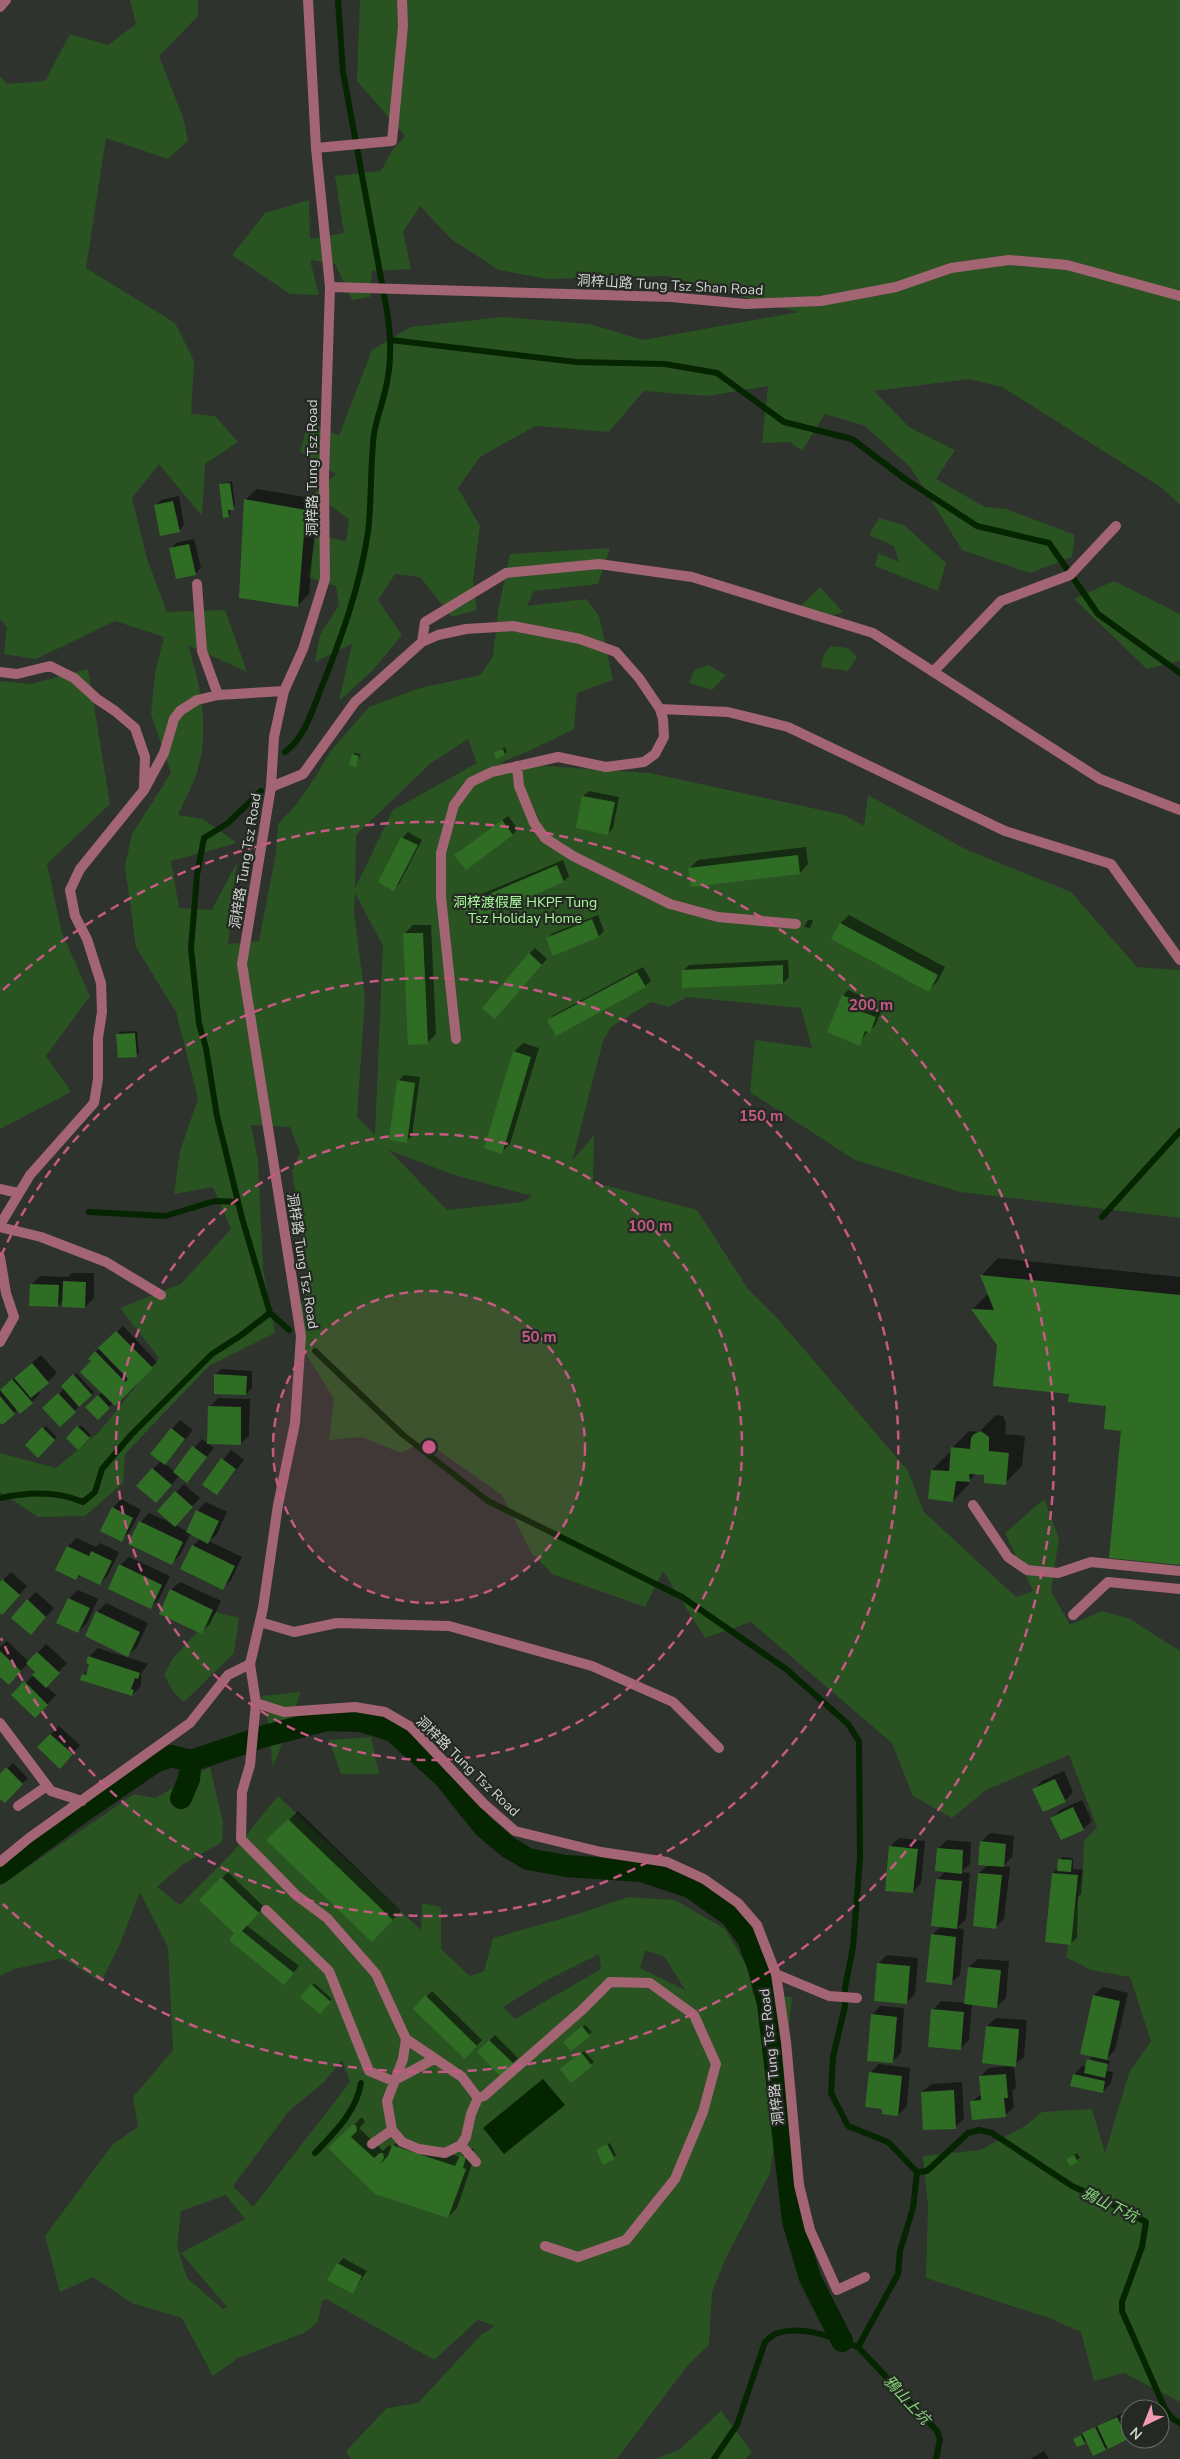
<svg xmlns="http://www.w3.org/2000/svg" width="1180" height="2459" font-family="'Nunito Sans','Noto Sans TC',sans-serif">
  <rect width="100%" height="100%" fill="#2e332d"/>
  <path fill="#2a5322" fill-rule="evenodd" d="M130,0H198V16L159,56L184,120L188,141L168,159L106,138L86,268L175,323L194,361L191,414L215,416L238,442L205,464L202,516L159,464L132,498L147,559L167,612L225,610L247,672L188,645C200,684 209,724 199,765C195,782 185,799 178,815L203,819L237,843L171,861L179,908L212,910L237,862L228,944L259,941L276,853L278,824L295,806L316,776L329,753L369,707L420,688L481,675L493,656L498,611L510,554L610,548L598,584L534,591L527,606L586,599L599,616L613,680L577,693L574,729L529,751L500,763L650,773L844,815L864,826L868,795L965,849L1071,892L1137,967L1180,970V1218L960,1192L855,1160L750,1092L755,1040L812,1048L801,1008L687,997L668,1007L651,1002L611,1027L603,1041L572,1161L594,1135L593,1182L697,1210L748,1289L778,1319L908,1471L924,1512L1016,1597L1033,1591L1005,1533L1044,1499L1059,1538L1051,1591L1070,1625L1102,1611L1130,1619L1180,1651V2402L1124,2373L1094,2381L1081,2332L1049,2318L926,2278L928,2206L923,2156L980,2150L1025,2126L1042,2112L1092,2109L1105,2153L1129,2073L1151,2041L1130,1977L1091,1970L1066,1957L1083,1867L1084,1841L1097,1827L1069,1755L986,1790L952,1818L913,1796L892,1743L751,1622L705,1638L663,1571L645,1607L552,1574L531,1552L502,1495L425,1441L401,1453L361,1437L329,1440L334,1399L306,1354L294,1328L308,1282L292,1171L300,1153L290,1127L251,1125L258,1161L263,1269L275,1333L209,1366L125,1454L123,1483L85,1516L38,1517L0,1492V1453L56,1468L99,1432L159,1358L120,1308L181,1284L231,1229L213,1187L174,1194L180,1151L198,1099L176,1012L136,947L125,866L132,834L171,773L151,714L155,673L164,637L115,621L36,659L4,654L7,627L0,619V76L7,84L45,81L70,34L108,45L136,24ZM468,739L477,763L393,810L355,888L356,835L431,763ZM355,893L383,946L375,1135L357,1117L365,998L354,913ZM389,1150L454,1175L532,1196L522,1202L447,1210Z
    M360,0H1180V505L1162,488L1002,387L969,379L874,391L909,427L955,450L936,479L985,507L1006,509L1075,535L1072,557L1030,573L962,550L911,468L865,426L825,414L802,451L790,442L762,443L768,386L707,396L644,391L609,432L535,426L480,457L458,488L480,526L473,581L477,610L452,617L420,577L395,574L378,600L402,635L373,670L339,701L352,644L315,662L320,635L339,605L336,586L308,577L316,535L346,541L349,519L314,494L336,474L300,452L308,421L339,436L372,350L411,327L503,317L590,324L643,340L799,312L666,276L548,279L499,270L451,239L420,206L403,232L411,269L372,271L370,297L352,300L335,264L310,260L319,295L290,294L232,255L265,213L309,200L310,239L344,233L335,176L381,171L391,152L405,136L357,81Z
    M879,518L904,525L946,563L938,591L875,566L878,553L899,562L894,546L869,535Z
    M1114,581L1180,614V661L1147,669L1074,599Z
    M820,587L843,612L814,622L800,607Z
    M831,646L848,648L857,657L848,671L821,667L824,654Z
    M708,665L726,675L712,690L689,683L695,670Z
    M88,669L110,804L47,864L62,933L90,996L46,1056L71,1092L0,1129V681L31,684Z
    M216,1612L239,1618L234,1653L184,1702L174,1693L164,1675L173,1658Z
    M301,1692L273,1767L267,1715L262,1696Z
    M371,1737L379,1774H341L329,1740Z
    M210,1767L223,1823L222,1842L182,1865L157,1887L180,1905L231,1854L278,1796L421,1930L422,1903L441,1907V1949L470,1976L484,1971L493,1938L581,1913L628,1897L675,1900L725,1929L748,1968L753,1995L792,1997L783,2085L770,2173L725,2260L712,2292L709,2345L688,2365L617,2459H351L346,2451L387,2408L418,2403L481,2335L495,2326L478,2320L434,2360L326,2299L322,2301L318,2322L304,2333L238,2358L213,2376L182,2318L132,2303L93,2277L60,2292L45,2236L113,2144L138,2127L133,2097L173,2050L168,1947L140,1892L120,1944L101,1982L63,1958L15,1969L0,1976V1886L134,1794L155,1798ZM645,1950L665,1957L685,1990L640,1968ZM599,1954L601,1969L515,2019L503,2007L547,1980ZM342,2060L350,2082L253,2207L233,2186L289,2111L324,2082ZM226,2195L245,2219L181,2253L227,2307L223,2309L187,2278L177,2247L181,2211Z
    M721,2411L752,2452L745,2459H656L679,2450Z"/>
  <path fill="#052500" d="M543,2079L565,2105L504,2154L483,2128Z"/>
  <path fill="#0007" d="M232,481L235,506L230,509V514L228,516L220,485Z
    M257,489L317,499L309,594L298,605L245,500Z
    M179,496L184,525L179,531L156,506L161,500Z
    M194,539L201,568L195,574L171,549L176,543Z
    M505,747L507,752L504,754L495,753Z
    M355,753L361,754L356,765L353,755Z
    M589,791L619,797L613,828L608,834L577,827L583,796Z
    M508,816L518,829L513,834L461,850Z
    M408,832L422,840L399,884L394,889L402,838Z
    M806,847L808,864L800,873L690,868L698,860Z
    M563,860L569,876L564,881L471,920L465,905L470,899Z
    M598,915L604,931L599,936L548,938L553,933Z
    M849,915L945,967L937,982L929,990L833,939L841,923Z
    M808,920H813L810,928L804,927Z
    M413,925H431L436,1034L427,1043L404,934Z
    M535,948L547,959L500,1012L529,954Z
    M788,960L789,977L783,983L683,971L689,965Z
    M643,967L651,981L645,986L548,1020L554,1015Z
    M848,990L869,999L866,1006L881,1012L875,1026L868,1031L859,1044L843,996Z
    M137,1031L139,1053L136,1056L117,1035L120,1032Z
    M523,1043L539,1048L510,1144L502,1152L514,1052Z
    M404,1075L420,1077L412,1136L406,1141L399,1080Z
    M998,1258L1180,1277V1564L1122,1430L1107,1405L1071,1392L999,1345L973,1309L989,1293L982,1275Z
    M72,1273H94V1298L85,1307L63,1300L58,1306L31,1285L40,1276L68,1277Z
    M123,1326L157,1362L115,1404L113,1403L98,1418L87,1407L102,1392L89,1358Z
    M41,1355L57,1373L38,1391L40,1393L32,1402L18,1409L2,1423L0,1421V1390Z
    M221,1369L252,1371V1388L246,1394L215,1375Z
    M76,1373L94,1392L60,1425L44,1408L64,1389L62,1386Z
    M218,1398L250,1399L249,1436L240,1444L210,1407Z
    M996,1415L1003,1416L1006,1423L1005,1434L1025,1436L1022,1466L1005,1483L986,1474L976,1473L970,1480L969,1484L953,1501L932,1470L949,1453L952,1454V1448L969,1431L979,1432Z
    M180,1420L193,1430L165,1464L175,1472L202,1439L214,1448L187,1481L179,1476L164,1493L153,1469L161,1461L172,1429Z
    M81,1425L91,1435L78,1448L67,1438Z
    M46,1426L57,1437L38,1456L26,1445Z
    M231,1450L244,1460L217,1494L204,1484Z
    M184,1484L200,1498L175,1525L187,1531L197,1511L206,1502L227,1512L217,1534L209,1541L242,1557L231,1580L223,1588L193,1546L201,1538L191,1533L180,1555L171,1564L130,1544L141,1522L149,1513L173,1524L176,1492Z
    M121,1499L141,1510L130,1531L121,1540L113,1508Z
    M77,1538L96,1547L100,1543L119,1552L108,1575L100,1584L81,1575L76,1579L57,1569L68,1546Z
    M129,1557L170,1576L159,1599L150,1608L120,1565Z
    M11,1572L27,1586L11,1605L0,1611V1583Z
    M180,1582L221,1601L210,1624L202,1632L171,1590Z
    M78,1590L98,1599L87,1623L78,1632L69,1599Z
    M36,1592L54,1608L39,1625L28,1600Z
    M106,1603L148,1623L137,1647L128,1655L86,1635L97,1612Z
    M7,1641L29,1662L46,1644L67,1663L46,1686L56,1695L35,1717L13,1695L37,1672L28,1663L17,1675H0V1647Z
    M98,1648L148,1664L141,1674V1686L132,1695L83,1675L89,1669V1657Z
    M59,1726L80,1745L68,1759L39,1747Z
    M13,1763L28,1778L5,1801L0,1797V1776Z
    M1064,1771L1073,1792L1065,1801L1034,1790L1042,1781Z
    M1082,1800L1092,1821L1083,1829L1052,1818L1060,1810Z
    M298,1811L401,1911L372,1941L268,1840Z
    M990,1833L1014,1836L1012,1857L1003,1866L1010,1867L1004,1919L996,1927L979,1873L988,1865L981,1842Z
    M899,1838L925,1841L921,1883L913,1892L890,1847Z
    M947,1840L971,1842L970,1864L961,1872L970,1873L966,1919L957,1928L964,1929L960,1975L951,1983L932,1935L941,1926L938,1879L946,1871L939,1848Z
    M1062,1857L1073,1858V1869L1083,1870L1081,1894L1078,1897L1077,1938L1071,1943L1053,1873L1058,1868Z
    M228,1872L264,1907L246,1925L299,1966L289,1978L236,1933L201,1900Z
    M887,1955L918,1958L915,1994L906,2003L878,1964Z
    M978,1959L1009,1961L1006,1998L997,2006L972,2003L969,2040L960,2049L933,2010L941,2001L966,2003L969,1967Z
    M314,1983L332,1999L320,2012L302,1996Z
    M1103,1987L1128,1993L1115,2050L1105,2060L1110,2061L1107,2071L1113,2072L1111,2083L1102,2092L1074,2075L1082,2066L1087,2067L1092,2056L1094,1995Z
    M432,1991L482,2040L465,2058L414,2009Z
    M880,2006L904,2008L901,2053L892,2062L872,2015Z
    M996,2018L1027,2020L1024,2057L1014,2065L1016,2088L1012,2091L1014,2107L1005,2115L972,2102L982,2093L981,2076L989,2068L1009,2066L987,2026Z
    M585,2025L592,2032L571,2049L567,2040Z
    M495,2035L518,2058L501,2075L478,2052Z
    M584,2051L594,2062L571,2081L564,2067Z
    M879,2064L910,2068L907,2106L898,2115L884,2108L870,2073Z
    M962,2082L964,2119L955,2127L922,2092L931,2084Z
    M362,2117L365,2122L359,2128L383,2151L389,2145L392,2147L401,2138L460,2157L470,2148L474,2149L471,2160L473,2161L457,2208L448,2217L338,2140Z
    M610,2143L616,2155L614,2158L597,2150Z
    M1077,2153L1080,2158L1071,2165L1070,2157Z
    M343,2258L367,2271L353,2292L338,2264Z
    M1146,2402L1149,2409H1130Z
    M1130,2409V2435L1127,2438L1105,2449L1087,2440L1078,2446L1075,2439L1077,2437Z
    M1044,2451L1049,2459H1031L1032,2458Z"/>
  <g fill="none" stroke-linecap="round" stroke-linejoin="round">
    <path stroke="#052500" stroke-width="6" d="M391,340L576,362L665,364L717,373L784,422L852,439L905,479L977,526L1049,543L1098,614L1180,673
      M285,752C304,738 312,712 320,691C341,639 360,587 368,532C372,499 370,466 374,434C377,416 384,400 387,382C392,358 391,336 387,311L343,72L338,0
      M261,791L228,823L204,838L197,875L191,948L199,1024L206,1048L217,1116L242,1218L270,1313L289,1330
      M89,1212L165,1216L215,1201L238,1202
      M1102,1217L1180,1131
      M315,1351L402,1434L488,1501L682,1597L786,1669L848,1724L859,1741L860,1858L853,1947L845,1988V2006L833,2057L831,2093L848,2126L888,2142L917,2172L913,2208L900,2251L898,2274L858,2347C835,2338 803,2325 778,2333C773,2334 769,2339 765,2342L737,2425L714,2459
      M0,1498C27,1492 58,1491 83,1502L95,1492L102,1469L131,1435L212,1354L240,1336L270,1313
      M315,2153C335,2132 356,2112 361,2083
      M917,2172L927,2171L968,2133L979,2130L992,2133L1072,2186L1116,2206L1146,2222L1142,2247L1122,2302V2311L1165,2409L1173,2419L1180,2423
      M858,2347L937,2431L940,2439L936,2459"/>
    <path stroke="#052500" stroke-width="22" d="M181,1798L189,1779L191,1761
      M0,1873L79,1814L155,1762L171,1756L191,1761L265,1736L327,1720L361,1721L393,1731L443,1776L483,1826L508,1847L528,1859L566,1866L641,1871L690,1887L731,1916L748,1939L759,1969L768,2004L793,2221L810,2278L842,2341"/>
  </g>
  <path fill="#306d24" d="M230,483L234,510H228L229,517L223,518L219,484Z
    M244,499L306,510L298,607L239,598Z
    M173,501L180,532L160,536L154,505Z
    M189,544L196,575L176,579L169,548Z
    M503,749L505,755L496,759L494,752Z
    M352,754L359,756L356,767L349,765Z
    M582,796L615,802L608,835L576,828Z
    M502,820L513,835L466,870L454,855Z
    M401,837L418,845L394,891L378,882Z
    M798,855L800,874L691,887L688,868Z
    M557,865L564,882L471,922L463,905Z
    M592,919L599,937L553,956L546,938Z
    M840,923L938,975L929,992L831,939Z
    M403,933H423L428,1044L408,1045Z
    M529,953L542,965L495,1019L482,1008Z
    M783,965V984L682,988V970Z
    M637,972L646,987L556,1036L547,1020Z
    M842,995L865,1004L862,1012L876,1017L870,1033L865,1031L860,1046L827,1032Z
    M135,1033L137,1057L118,1058L116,1034Z
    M513,1051L531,1057L502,1154L484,1148Z
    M397,1080L415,1083L407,1143L389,1140Z
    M980,1275L1180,1295V1565L1109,1558L1121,1431L1104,1429L1106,1406L1068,1402L1069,1394L993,1386L997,1345L971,1309L994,1310Z
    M63,1281L86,1282L85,1308L62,1307Z
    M30,1284L59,1285L58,1307L29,1306Z
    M116,1331L153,1368L115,1406L80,1372L91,1361L88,1359L95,1351L125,1382L128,1379L98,1348Z
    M32,1363L49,1383L31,1398L14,1378Z
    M73,1374L92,1395L79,1407L61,1386Z
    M214,1374L247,1376L246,1395L214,1394Z
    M12,1379L33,1403L20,1414L0,1390Z
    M58,1393L76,1412L60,1427L42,1408Z
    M98,1395L110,1408L98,1420L85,1407Z
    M0,1396L15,1414L2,1425L0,1423Z
    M208,1406L241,1407V1445L207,1444Z
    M77,1426L90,1438L78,1450L66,1438Z
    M42,1427L55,1440L38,1458L25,1445Z
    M171,1428L185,1439L165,1465L150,1454Z
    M981,1431L989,1437V1451L1009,1453L1006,1485L984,1483V1475L969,1474L970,1482L956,1481L953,1502L928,1499L931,1470L949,1471L951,1447L970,1449L971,1438L974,1434Z
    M192,1446L207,1457L187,1483L173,1472Z
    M221,1458L236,1469L217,1495L202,1485Z
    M152,1468L172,1485L156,1503L136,1486Z
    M175,1491L193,1507L175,1527L157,1511Z
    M112,1507L133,1518L122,1542L100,1531Z
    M196,1510L219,1521L208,1544L186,1532Z
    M139,1521L183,1542L172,1565L128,1544Z
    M192,1545L235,1566L223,1590L180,1569Z
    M67,1546L89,1556L91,1551L112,1561L100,1585L79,1575L76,1580L55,1570Z
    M119,1564L162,1585L151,1609L108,1589Z
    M2,1579L20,1595L2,1615L0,1613V1582Z
    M170,1589L213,1610L202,1634L159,1614Z
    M68,1598L90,1608L78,1633L56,1623Z
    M27,1599L46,1617L31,1635L11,1618Z
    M96,1611L140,1632L128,1657L85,1636Z
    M0,1651L21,1671L9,1685L0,1677Z
    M37,1652L60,1673L46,1688L32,1675L35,1672L26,1663Z
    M88,1656L140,1673L138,1679L135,1678L131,1689L134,1690L132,1696L80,1680L82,1674L86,1675L89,1664L86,1663Z
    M24,1681L48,1705L35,1718L11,1695Z
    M50,1734L73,1754L60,1769L37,1747Z
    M6,1767L23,1784L5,1803L0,1799V1774Z
    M1055,1779L1066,1802L1043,1812L1032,1789Z
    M1073,1807L1084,1830L1061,1840L1050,1818Z
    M288,1819L393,1920L372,1942L266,1840Z
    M980,1841L1006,1844L1004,1867L978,1865Z
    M889,1846L918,1849L913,1893L885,1891Z
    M937,1848L963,1850L962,1874L935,1871Z
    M1058,1859L1072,1860L1071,1872L1057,1871Z
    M978,1873L1002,1875L996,1929L973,1926Z
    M1052,1873L1078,1875L1071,1945L1045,1942Z
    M221,1877L259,1913L242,1931L294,1973L284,1985L229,1940L234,1933L199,1900Z
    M936,1879L962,1881L957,1929L931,1926Z
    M931,1934L956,1937L952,1985L926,1982Z
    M877,1963L910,1966L907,2004L874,2001Z
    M968,1967L1001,1970L997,2008L964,2004Z
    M311,1984L331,2002L320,2014L300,1997Z
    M425,1995L477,2046L465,2059L413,2009Z
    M1093,1995L1120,2001L1107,2060L1080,2054Z
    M931,2009L964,2012L961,2050L928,2047Z
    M871,2014L897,2017L893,2063L867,2061Z
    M582,2026L590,2036L571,2051L563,2042Z
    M986,2026L1019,2029L1016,2067L982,2063Z
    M489,2040L514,2064L501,2077L477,2052Z
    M581,2052L592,2066L571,2083L560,2069Z
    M1087,2059L1108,2064L1105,2078L1084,2073Z
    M869,2072L902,2076L898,2116L882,2114V2109L865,2107Z
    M1006,2074L1008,2098H1004L1006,2117L972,2120L970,2101L981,2100L979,2076Z
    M1073,2074L1105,2081L1103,2093L1070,2086Z
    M954,2090L956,2129L923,2130L921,2092Z
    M352,2125H356L357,2131L351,2137L374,2158L380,2153H383L384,2158L380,2164L388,2156L392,2145L455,2166L460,2155L466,2157L463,2168L466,2169L448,2218L375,2194L328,2148Z
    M607,2144L615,2159L603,2165L596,2150Z
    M1074,2155L1078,2162L1070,2166L1066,2159Z
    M337,2263L362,2276L353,2294L327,2280Z
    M1130,2411V2438L1120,2416Z
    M1117,2417L1128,2439L1108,2449L1097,2426Z
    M1095,2427L1106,2450L1093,2456L1082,2433Z
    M1081,2435L1085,2444L1077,2447L1073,2439Z"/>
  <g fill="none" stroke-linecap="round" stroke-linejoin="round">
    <path stroke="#a36474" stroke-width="10" d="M0,7L6,0
      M316,148L392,141L403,26L402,0
      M197,584L202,651L218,695
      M422,642L438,635L466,629L513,626L580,639L616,652L639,678L660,709L663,719L664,737L655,754L644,762L606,767L558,757L492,772L471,782L454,805L441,853V897L456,1039
      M0,672L17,674L50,666L74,678L97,699L115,711L135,728L145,757L144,787
      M933,672L1001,601L1070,575L1116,526
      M660,709L728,712L788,727L1005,831L1111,864L1180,960
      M517,766L519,786L534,823L545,838L573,856L670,904L718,917L796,924
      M271,787L303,774L355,702L422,642L425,622L506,573L599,564L692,577L873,633L1100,779L1180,810
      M0,1189L18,1193
      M0,1225L30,1175L94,1103L98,1079V1038L102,1012L101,983L87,939L75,916L70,890L80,869L144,790L164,753L174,719L180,711L197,700L218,695L284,691
      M0,1227L41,1237L106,1262L161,1295
      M0,1257L6,1293L14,1317L0,1342
      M973,1505L1008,1557L1027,1570L1058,1573L1091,1562L1180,1571
      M1073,1615L1108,1582L1180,1589
      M260,1622L294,1632L337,1623L449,1626L592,1666L673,1702L719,1748
      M256,1703L250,1765L242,1792L241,1839L296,1895L327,1918L376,1974L406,2039L462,2077L478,2098L471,2114L466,2137L461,2145L445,2153L419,2149L402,2142L392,2130L387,2101L403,2059L406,2039
      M0,1723L51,1791L82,1801
      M18,1806L47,1786
      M0,1862L29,1838L190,1723L228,1675L250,1664
      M266,1910L329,1971L369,2071L393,2081L434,2059
      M776,1974L829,1996L857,1998
      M478,2098L484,2096L582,2010L610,1982L650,1983L694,2015L716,2064L703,2112L675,2179L626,2240L578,2257L545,2246
      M372,2144L392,2130
      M461,2145L476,2162"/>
    <path stroke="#a36474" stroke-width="10" d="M308,0L316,148L330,287L324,477L325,579L303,649L284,691L274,737L271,787L242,964L301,1336L295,1423L278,1505L263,1608L250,1664L256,1703L284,1712L355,1707L385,1712L411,1727L484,1804L515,1831L601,1852L667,1862L704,1879L738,1903L757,1925L776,1974L786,2042L799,2185L810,2230L837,2290L865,2277
      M330,287L671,297L746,304L821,301L896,287L951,268L1009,260L1067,265L1180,296"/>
  </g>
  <circle cx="429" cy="1447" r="156" fill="#c75a84" fill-opacity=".12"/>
  <g fill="none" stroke="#c75a84" stroke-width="2.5" stroke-dasharray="9 6">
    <circle cx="429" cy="1447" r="156"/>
    <circle cx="429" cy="1447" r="313"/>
    <path d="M1 1256A469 469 0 1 1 1 1638"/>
    <path d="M3 990A625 625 0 1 1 3 1904"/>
  </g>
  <g text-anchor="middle" stroke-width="4.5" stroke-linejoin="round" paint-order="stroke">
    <g font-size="14" fill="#d1d4d1" stroke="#242924">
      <text transform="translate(670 285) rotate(3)" y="5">洞梓山路 Tung Tsz Shan Road</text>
      <text transform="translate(312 468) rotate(-90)" y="5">洞梓路 Tung Tsz Road</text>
      <text transform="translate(245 861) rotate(-81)" y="5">洞梓路 Tung Tsz Road</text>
      <text transform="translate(303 1261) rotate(81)" y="5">洞梓路 Tung Tsz Road</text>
      <text transform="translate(468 1766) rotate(44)" y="5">洞梓路 Tung Tsz Road</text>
      <text transform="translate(771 2057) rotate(-96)" y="5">洞梓路 Tung Tsz Road</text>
    </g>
    <g font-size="14" fill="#a8fb98" stroke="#242924">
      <text x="525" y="907">洞梓渡假屋 HKPF Tung<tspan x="525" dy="16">Tsz Holiday Home</tspan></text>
    </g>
    <g font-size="15" font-style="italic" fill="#88da79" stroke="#242924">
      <text transform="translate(1110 2205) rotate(26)" y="5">鴉山下坑</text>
      <text transform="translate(907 2400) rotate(47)" y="5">鴉山上坑</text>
    </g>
  </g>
  <circle cx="429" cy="1447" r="8" fill="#c75a84" stroke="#242924" stroke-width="2.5"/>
  <g font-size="15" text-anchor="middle" font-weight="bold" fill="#c75a84" stroke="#242924" stroke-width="4.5" stroke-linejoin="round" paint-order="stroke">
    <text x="871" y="1010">200 m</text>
    <text x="761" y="1121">150 m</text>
    <text x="650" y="1231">100 m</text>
    <text x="539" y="1342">50 m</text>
  </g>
  <g transform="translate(1145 2424) rotate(223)"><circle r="24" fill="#242924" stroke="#696d69"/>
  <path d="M0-4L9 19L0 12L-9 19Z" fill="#f29ab0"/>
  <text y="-8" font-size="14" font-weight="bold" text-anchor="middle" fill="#d1d4d1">N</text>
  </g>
</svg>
